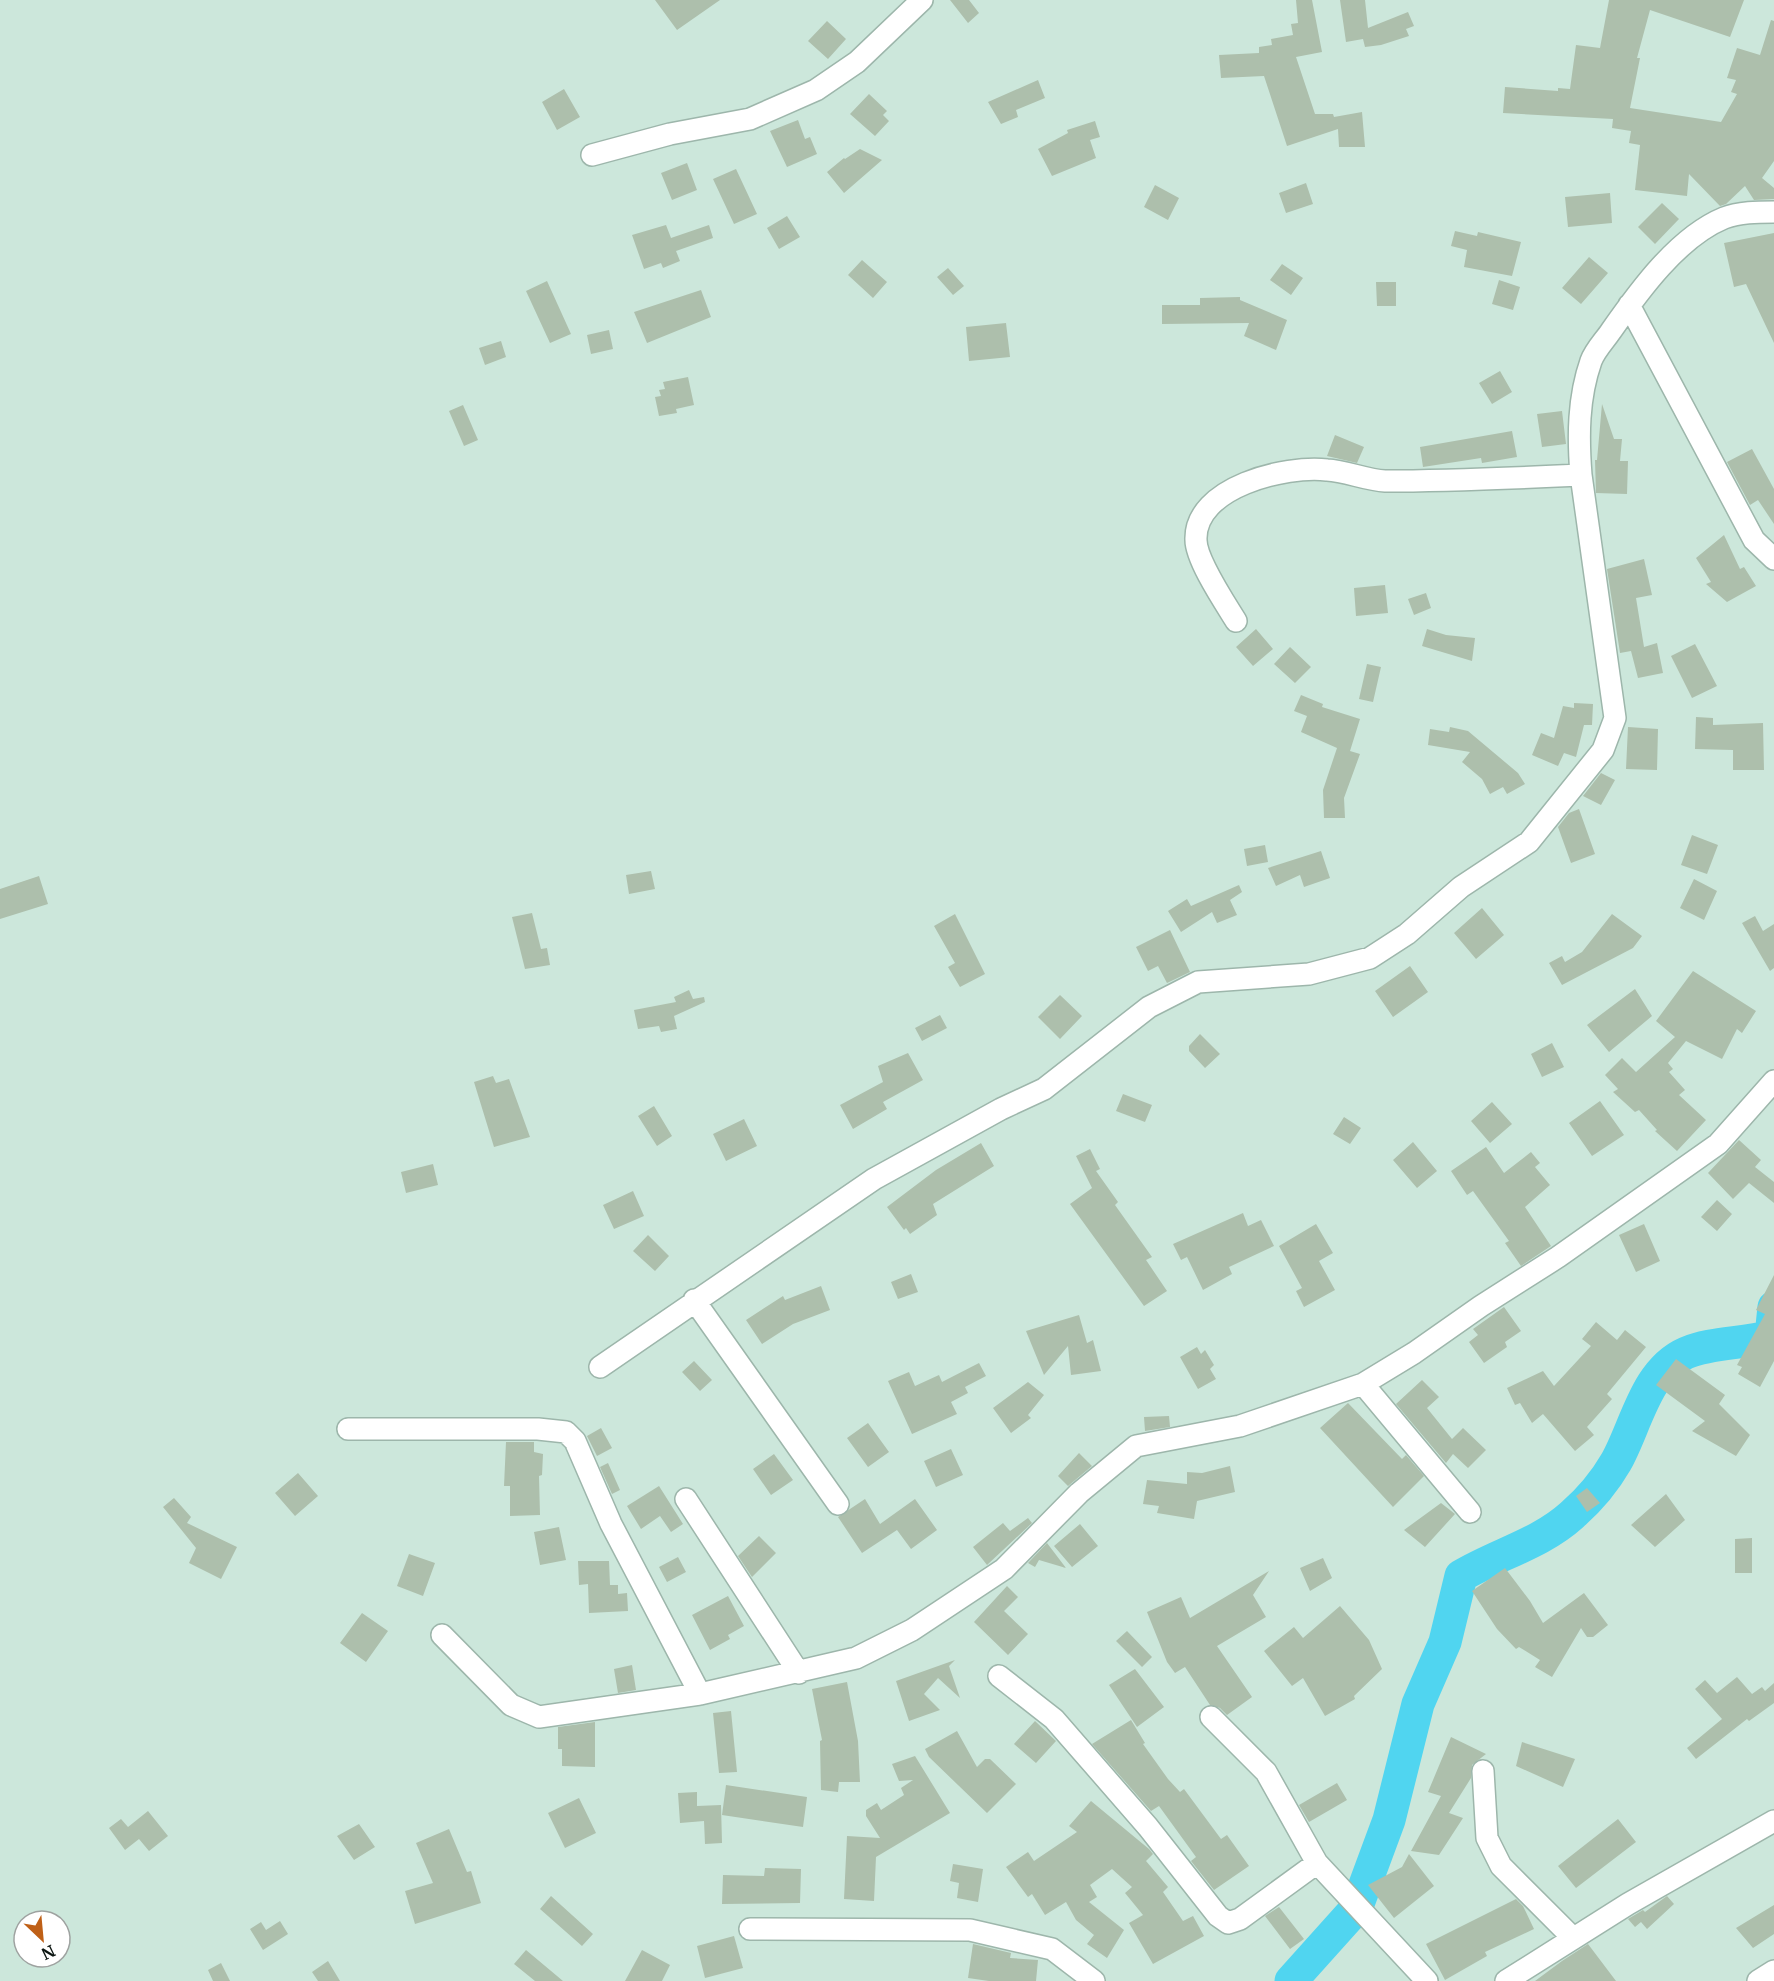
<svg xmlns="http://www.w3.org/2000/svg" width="1774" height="1981" font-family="Merriweather,serif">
  <rect width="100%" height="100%" fill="#cce7db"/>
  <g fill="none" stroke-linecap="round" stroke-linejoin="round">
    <path stroke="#50d5f0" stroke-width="33" d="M1359,1901L1389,1820L1418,1704L1445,1642L1461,1576C1498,1554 1540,1544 1572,1515C1588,1501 1605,1481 1616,1462C1636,1427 1645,1371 1686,1353C1712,1342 1744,1344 1771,1336L1774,1307
      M1291,1981L1352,1913"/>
  </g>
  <path fill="#adbfac" d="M655,0H720L677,30Z
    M950,0H969L979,13L968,23Z
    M1296,0H1312L1322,52L1296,57L1315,114H1333L1334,117L1362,112L1365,147H1339L1338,129L1287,146L1264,76L1221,78L1219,55L1259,53V47L1272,45L1271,39L1293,35L1291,24L1298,23Z
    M1340,0H1365L1368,28L1408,12L1414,26L1406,29L1409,36L1381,45L1365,47L1363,39L1346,42Z
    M1609,0H1744L1730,37L1650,10L1637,58H1640L1630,108L1721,122L1737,94L1731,92L1736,80L1727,78L1737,48L1760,55L1771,20L1774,21V161L1762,178L1774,188V199L1754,200L1745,186L1726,204L1720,206L1689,174L1687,196L1635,190L1640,145L1629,143L1631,131L1612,128L1613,119L1503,113L1505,87L1558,91V88L1570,89L1576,45L1600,48Z
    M827,21L846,39L828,59L808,41Z
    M1038,80L1045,98L1016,110L1018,117L1001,124L988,102Z
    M564,89L580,117L557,130L542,102Z
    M869,94L887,111L883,115L889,121L875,136L850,114Z
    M798,120L805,139L810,137L817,154L787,167L770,131Z
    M1095,121L1100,137L1090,140L1096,158L1052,176L1038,149L1068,133L1067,130Z
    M860,149L882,160L844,193L827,172L844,158L845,159Z
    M687,163L697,190L672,200L661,173Z
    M736,169L757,214L734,224L713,179Z
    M1306,183L1313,204L1286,213L1279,193Z
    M1155,185L1179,198L1168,220L1144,207Z
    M1610,193L1612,223L1568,227L1565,197Z
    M1662,203L1679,219L1655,244L1638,227Z
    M787,216L800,237L779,249L767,228Z
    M666,225L671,238L709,225L713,238L676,251L680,261L663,268L661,263L644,269L632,235Z
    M1455,231L1477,236L1478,232L1521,242L1512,276L1464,267L1467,250L1451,246Z
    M1774,233V343L1746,284L1734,287L1724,243Z
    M1589,257L1608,273L1581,304L1562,288Z
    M862,260L887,282L873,298L848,275Z
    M1282,264L1303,278L1291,295L1270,280Z
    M948,268L964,286L953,295L937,277Z
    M1499,280L1520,287L1513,310L1492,304Z
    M547,281L571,334L550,343L526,291Z
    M1376,282H1396V306H1377Z
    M701,290L711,317L647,343L634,312Z
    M1240,297V300L1287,320L1276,350L1244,336L1249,323L1162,324V305H1200V298Z
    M1006,323L1010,357L969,361L966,327Z
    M609,330L613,349L591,354L587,335Z
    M501,341L506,357L485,365L479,348Z
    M1500,371L1512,392L1492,404L1479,383Z
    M688,377L694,405L676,409L677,413L659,416L655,397L661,396L659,390L665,389L663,382Z
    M1602,404L1614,439H1622L1620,461H1628L1627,494L1596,493L1595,460H1597Z
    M463,405L478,440L464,446L449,411Z
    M1562,411L1566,444L1542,447L1537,414Z
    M1512,431L1517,457L1482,463L1481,458L1423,467L1420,447Z
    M1335,435L1364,447L1357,463L1327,456Z
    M1752,449L1774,489V524L1758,500L1750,505L1727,462Z
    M1724,535L1740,569L1744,567L1756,586L1727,602L1706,584L1711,582L1696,558Z
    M1644,559L1652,595L1636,598L1644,647L1657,643L1663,673L1638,678L1631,651L1620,653L1607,569Z
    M1385,585L1388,613L1356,616L1354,588Z
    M1426,593L1431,608L1414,615L1408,599Z
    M1256,629L1273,649L1253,666L1236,647Z
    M1427,629L1446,635L1475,638L1472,661L1422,646Z
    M1695,644L1717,686L1692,698L1671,656Z
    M1290,647L1311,667L1295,683L1274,664Z
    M1367,664L1381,667L1373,702L1359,699Z
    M1301,695L1323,704L1322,707L1360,719L1350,751L1360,754L1344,798L1345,818H1324L1323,790L1337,748L1301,732L1307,716L1294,711Z
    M1574,703L1593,704L1592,725H1584L1576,757L1564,753L1558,766L1532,755L1541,733L1554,738L1563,706L1574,708Z
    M1696,717L1713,718V725L1763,723L1764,770H1733V750L1695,749Z
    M1450,727L1468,731L1518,773L1525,784L1507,794L1503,787L1490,794L1482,779L1462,762L1470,752L1428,745L1430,729L1449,732Z
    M1628,727L1658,729L1657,770L1626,769Z
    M1601,773L1615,780L1601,805L1583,796Z
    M1579,809L1595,854L1571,863L1558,827L1569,813Z
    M1692,835L1718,845L1707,874L1681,865Z
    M1265,845L1268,862L1247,866L1244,849Z
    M1321,851L1330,878L1304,887L1300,875L1276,886L1268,868Z
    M651,871L655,889L629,894L626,875Z
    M39,876L48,904L0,919V889Z
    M1694,879L1717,891L1704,920L1680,908Z
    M1239,885L1242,892L1230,900L1237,915L1217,923L1212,912L1181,932L1168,911L1187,899L1191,906Z
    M1482,908L1504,935L1476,959L1454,933Z
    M532,913L541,949L547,948L550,965L525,969L512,917Z
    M955,914L985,974L960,987L948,967L955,963L934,926Z
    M1612,914L1642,936L1633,948L1562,985L1549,963L1562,956L1565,962L1582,952Z
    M1755,916L1763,931L1774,924V968L1770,971L1742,923Z
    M1170,930L1190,972L1167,983L1158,966L1148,971L1136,947Z
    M1410,966L1428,992L1393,1017L1375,991Z
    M1693,971L1756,1011L1742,1033L1737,1029L1722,1059L1686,1041L1668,1063L1673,1069L1669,1072L1685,1090L1679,1095L1706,1120L1677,1151L1655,1131L1657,1130L1639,1110L1635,1112L1613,1092L1618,1089L1605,1075L1622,1058L1636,1072L1675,1037L1656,1021Z
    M1635,989L1652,1016L1609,1052L1587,1025Z
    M689,990L693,999L704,997L705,1002L674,1016L677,1029L661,1032L659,1026L638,1029L634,1010L676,1002L674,997Z
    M1060,995L1082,1016L1060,1039L1038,1017Z
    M940,1015L947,1028L922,1041L915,1028Z
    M1200,1034L1220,1054L1205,1068L1189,1051V1046Z
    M1552,1043L1564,1067L1542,1077L1531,1054Z
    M908,1053L923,1080L883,1102L887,1109L853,1129L840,1105L883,1082L878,1066Z
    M493,1076L496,1083L509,1079L530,1137L494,1147L474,1082Z
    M1123,1094L1152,1105L1145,1122L1116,1111Z
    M1600,1101L1624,1135L1592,1156L1569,1123Z
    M1492,1102L1512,1124L1490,1143L1471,1121Z
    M654,1106L672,1136L657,1146L638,1116Z
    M1344,1117L1361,1128L1350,1144L1333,1134Z
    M744,1119L757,1146L726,1161L713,1134Z
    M1739,1140L1761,1160L1755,1167L1774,1182V1203L1749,1183L1733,1199L1708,1173Z
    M1413,1142L1437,1171L1417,1188L1393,1160Z
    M981,1143L994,1166L933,1204L937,1215L910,1234L906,1228L904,1230L887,1207L936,1170Z
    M1486,1147L1504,1173L1531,1152L1540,1163L1535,1167L1550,1185L1525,1207L1551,1246L1521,1266L1505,1243L1509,1241L1473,1191L1467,1195L1451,1171Z
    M1090,1149L1100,1169L1096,1171L1118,1202L1115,1205L1152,1257L1146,1260L1167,1291L1144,1306L1070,1204L1092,1188L1076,1156Z
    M433,1164L438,1185L406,1193L401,1172Z
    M633,1191L644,1216L614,1229L603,1205Z
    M1717,1200L1732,1214L1717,1231L1701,1217Z
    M1243,1213L1248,1226L1261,1220L1274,1246L1229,1267L1232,1274L1203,1290L1187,1257L1181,1260L1173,1244Z
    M1316,1224L1333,1253L1319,1261L1335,1290L1304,1307L1296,1291L1302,1288L1279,1246Z
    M1644,1224L1660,1261L1636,1272L1619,1235Z
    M648,1235L669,1256L655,1271L633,1251Z
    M911,1274L918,1292L898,1299L891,1282Z
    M1774,1275V1361L1760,1387L1738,1374L1742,1367L1737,1365L1765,1314L1756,1310Z
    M821,1286L830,1310L793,1324L762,1344L746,1320L783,1296L785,1300Z
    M1504,1307L1521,1331L1505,1342L1507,1347L1484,1363L1469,1342L1478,1335L1473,1329Z
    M1079,1315L1087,1343L1093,1340L1101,1371L1071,1375L1068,1346L1044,1375L1026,1331Z
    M1596,1322L1617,1340L1625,1330L1646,1347L1607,1394L1612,1399L1587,1427L1594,1435L1575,1451L1543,1414L1532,1423L1520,1403L1515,1405L1507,1388L1543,1371L1554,1386L1591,1346L1582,1339Z
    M1197,1347L1201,1354L1205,1350L1214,1365L1210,1369L1216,1379L1198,1389L1180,1357Z
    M1676,1359L1725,1395L1719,1404L1750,1435L1736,1456L1692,1431L1705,1421L1656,1385Z
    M694,1361L712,1380L700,1391L682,1372Z
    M979,1363L986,1376L965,1387L968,1393L951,1402L957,1414L912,1434L888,1381L909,1372L915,1386L939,1375L942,1382Z
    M1422,1380L1439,1397L1427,1408L1452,1439L1463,1428L1486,1450L1468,1468L1453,1454L1446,1463L1396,1404Z
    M1028,1382L1044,1395L1028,1415L1031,1418L1011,1433L993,1408Z
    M1348,1403L1402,1459L1406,1455L1424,1476L1393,1507L1320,1428Z
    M1169,1416L1170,1427L1145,1431L1144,1417Z
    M868,1423L889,1452L868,1467L847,1438Z
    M601,1428L612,1448L597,1456L587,1436Z
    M506,1442H534V1452L543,1454L542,1475L539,1476L540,1515L510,1516V1486H504Z
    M951,1449L963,1475L936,1487L924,1461Z
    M1079,1453L1092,1466L1068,1486L1058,1476Z
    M774,1454L793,1480L771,1495L753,1469Z
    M608,1463L620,1490L612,1494L600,1467Z
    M1230,1466L1235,1492L1197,1501L1194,1519L1157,1513L1159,1506L1143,1504L1147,1480L1187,1484V1472L1202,1473Z
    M298,1473L318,1496L295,1516L275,1493Z
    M659,1486L683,1524L671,1532L660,1516L641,1529L627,1506Z
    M1587,1488L1600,1503L1587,1512L1576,1496Z
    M1666,1494L1685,1520L1655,1547L1631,1525Z
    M174,1498L191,1517L187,1523L237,1547L221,1579L189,1563L196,1548L163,1507Z
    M865,1499L880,1524L915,1499L937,1530L911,1549L897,1530L862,1553L838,1517Z
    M1441,1503L1455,1514L1425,1547L1404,1530Z
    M1028,1518L1032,1523L987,1565L973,1547L1003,1523L1010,1531Z
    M1080,1524L1098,1546L1072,1567L1054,1546Z
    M559,1527L566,1560L540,1565L534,1532Z
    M759,1536L776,1553L752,1577L738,1556Z
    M1752,1538V1573H1735V1539Z
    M1047,1543L1066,1568L1039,1560L1035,1567L1028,1563Z
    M409,1554L435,1563L423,1596L397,1586Z
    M678,1557L686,1572L667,1582L659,1567Z
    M1323,1558L1332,1578L1310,1591L1300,1568Z
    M578,1561H609L610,1585H618V1594L627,1593L628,1611L589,1613L588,1584L579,1585Z
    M1505,1568L1530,1601L1543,1623L1584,1593L1608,1625L1593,1637H1587L1581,1628L1552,1677L1535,1667L1540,1660L1519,1647L1516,1649L1497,1629L1472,1591Z
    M1269,1571L1253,1595L1266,1617L1217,1646L1252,1697L1227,1715L1220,1708L1210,1705L1185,1667L1175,1673L1167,1662L1147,1612L1181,1597L1190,1618Z
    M1007,1586L1018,1597L1004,1611L1028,1634L1008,1655L974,1622Z
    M728,1596L744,1626L728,1635L730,1639L710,1650L692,1615Z
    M1340,1606L1369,1640L1382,1669L1354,1696L1355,1699L1325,1716L1303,1678L1292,1686L1264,1651L1294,1627L1303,1638Z
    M362,1613L388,1631L366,1662L340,1643Z
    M1127,1631L1152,1657L1142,1667L1116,1641Z
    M955,1660L949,1666L960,1698L938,1678L924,1694L940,1710L909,1721L896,1681Z
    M632,1665L636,1690L618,1693L614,1669Z
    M1135,1669L1164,1707L1137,1727L1109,1685Z
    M1737,1677L1752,1694L1762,1687L1765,1691L1774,1683V1703L1749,1721L1747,1719L1696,1759L1687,1748L1722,1719L1695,1689L1705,1680L1717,1693Z
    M847,1682L858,1741L860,1782H839L838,1792L821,1790L820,1741L822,1740L812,1689Z
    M731,1711L737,1772L719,1773L713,1713Z
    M1131,1720L1145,1743L1143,1744L1168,1779L1180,1792L1184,1789L1221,1839L1227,1835L1249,1866L1214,1890L1191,1861L1196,1857L1159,1806L1151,1811L1092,1744Z
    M1035,1721L1056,1741L1036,1763L1014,1744Z
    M595,1722V1767L562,1766V1749H558V1727Z
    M957,1731L977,1767L985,1759H990L1016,1784L987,1813L929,1757L925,1749Z
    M1451,1737L1486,1754L1472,1765L1471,1778L1449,1813L1463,1818L1439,1855L1411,1851L1441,1796L1428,1792Z
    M1522,1742L1575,1759L1563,1787L1516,1766Z
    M915,1756L950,1813L876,1857L874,1901L844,1899L847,1836L880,1838L866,1816V1810L877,1803L881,1810L904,1795L901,1788L913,1780L899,1781L892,1764Z
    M1337,1783L1347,1800L1309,1822L1299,1805Z
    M726,1785L807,1797L803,1827L722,1815Z
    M697,1792V1806L721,1805L722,1843L705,1844L704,1821L680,1823L678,1793Z
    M579,1798L596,1833L565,1848L548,1813Z
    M1091,1801L1149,1849L1153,1854L1146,1861L1168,1887L1163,1892L1183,1921L1193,1916L1204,1936L1153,1964L1129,1923L1143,1915L1125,1893L1132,1887L1112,1869L1090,1885L1097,1897L1089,1902L1124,1930L1107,1958L1087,1944L1094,1935L1076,1920L1066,1902L1045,1915L1032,1894L1028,1897L1006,1867L1028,1852L1034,1861L1077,1832L1069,1826Z
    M148,1811L168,1836L149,1851L139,1839L125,1850L109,1828L121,1819L128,1827Z
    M1618,1819L1636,1842L1576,1888L1558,1866Z
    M359,1824L375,1847L354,1860L337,1836Z
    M449,1829L467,1872L471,1871L481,1903L415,1924L405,1891L433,1883L416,1843Z
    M1409,1854L1434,1886L1394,1918L1368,1885L1402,1867Z
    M953,1864L983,1869L978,1902L957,1898L959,1883L950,1881Z
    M765,1868L801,1869L800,1903L722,1904L723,1875L764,1876Z
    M551,1896L593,1934L582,1946L540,1909Z
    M1667,1896L1674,1904L1647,1929L1641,1922L1635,1927L1628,1919L1643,1910L1645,1912Z
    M1516,1899L1523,1906L1534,1929L1485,1952L1487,1956L1445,1980L1426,1944Z
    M1774,1905V1934L1753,1948L1736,1928Z
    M1279,1907L1304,1939L1290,1949L1265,1916Z
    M280,1921L288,1934L263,1950L250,1929L261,1922L266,1930Z
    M734,1936L743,1968L705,1978L697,1946Z
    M973,1944L1011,1953L1010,1958L1038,1960L1036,1981H989L968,1978Z
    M1588,1944L1616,1981H1535L1562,1961Z
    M526,1950L563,1981H535L514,1964Z
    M642,1950L670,1965L662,1981H625Z
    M328,1961L340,1981H318L312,1972Z
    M221,1963L230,1981H213L208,1970Z"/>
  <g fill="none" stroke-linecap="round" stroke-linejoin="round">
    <g stroke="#9db6ab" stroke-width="24">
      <path id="minor" d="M592,155L670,134L750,119L816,90L857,62L922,0
        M1629,305L1754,540L1774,559
        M1236,621C1225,603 1196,560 1196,540C1194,487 1286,465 1327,470C1346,471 1366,480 1385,481C1450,481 1516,478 1581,475
        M694,1300L838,1504
        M600,1367L874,1179L1001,1109L1044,1089L1149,1007L1198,982L1309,974L1370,958L1407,934L1461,887L1529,842L1603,750L1615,718L1581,475C1578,437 1578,398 1591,361C1595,350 1605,340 1611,331C1639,291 1678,237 1724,218C1739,212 1758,212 1774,212
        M1363,1384L1470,1512
        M348,1429H538L566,1432L575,1441L611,1524L700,1694
        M686,1499L799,1673
        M442,1635L511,1705L539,1717L700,1694L856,1658L912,1630L1004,1569L1079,1493L1136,1446L1240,1426L1363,1384L1414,1353L1481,1306L1558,1257L1718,1144L1774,1081
        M999,1676L1054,1719L1148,1827L1218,1916L1228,1923L1240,1919L1317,1863
        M1211,1717L1266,1772L1317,1863L1427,1981
        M1483,1771L1487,1838L1501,1866L1573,1938
        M750,1929L970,1930L1052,1949L1094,1981
        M1506,1981L1628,1904L1774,1821
        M1758,1981L1774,1971"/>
    </g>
    <use href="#minor" stroke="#fff" stroke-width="21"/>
  </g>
  <g transform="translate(42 1939) rotate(154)"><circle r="28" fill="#ffffff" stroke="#9ea2a0" stroke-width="1.5"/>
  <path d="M0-4.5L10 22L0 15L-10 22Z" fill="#bf6017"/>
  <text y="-9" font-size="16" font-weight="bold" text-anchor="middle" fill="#0c1612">N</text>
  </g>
</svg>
